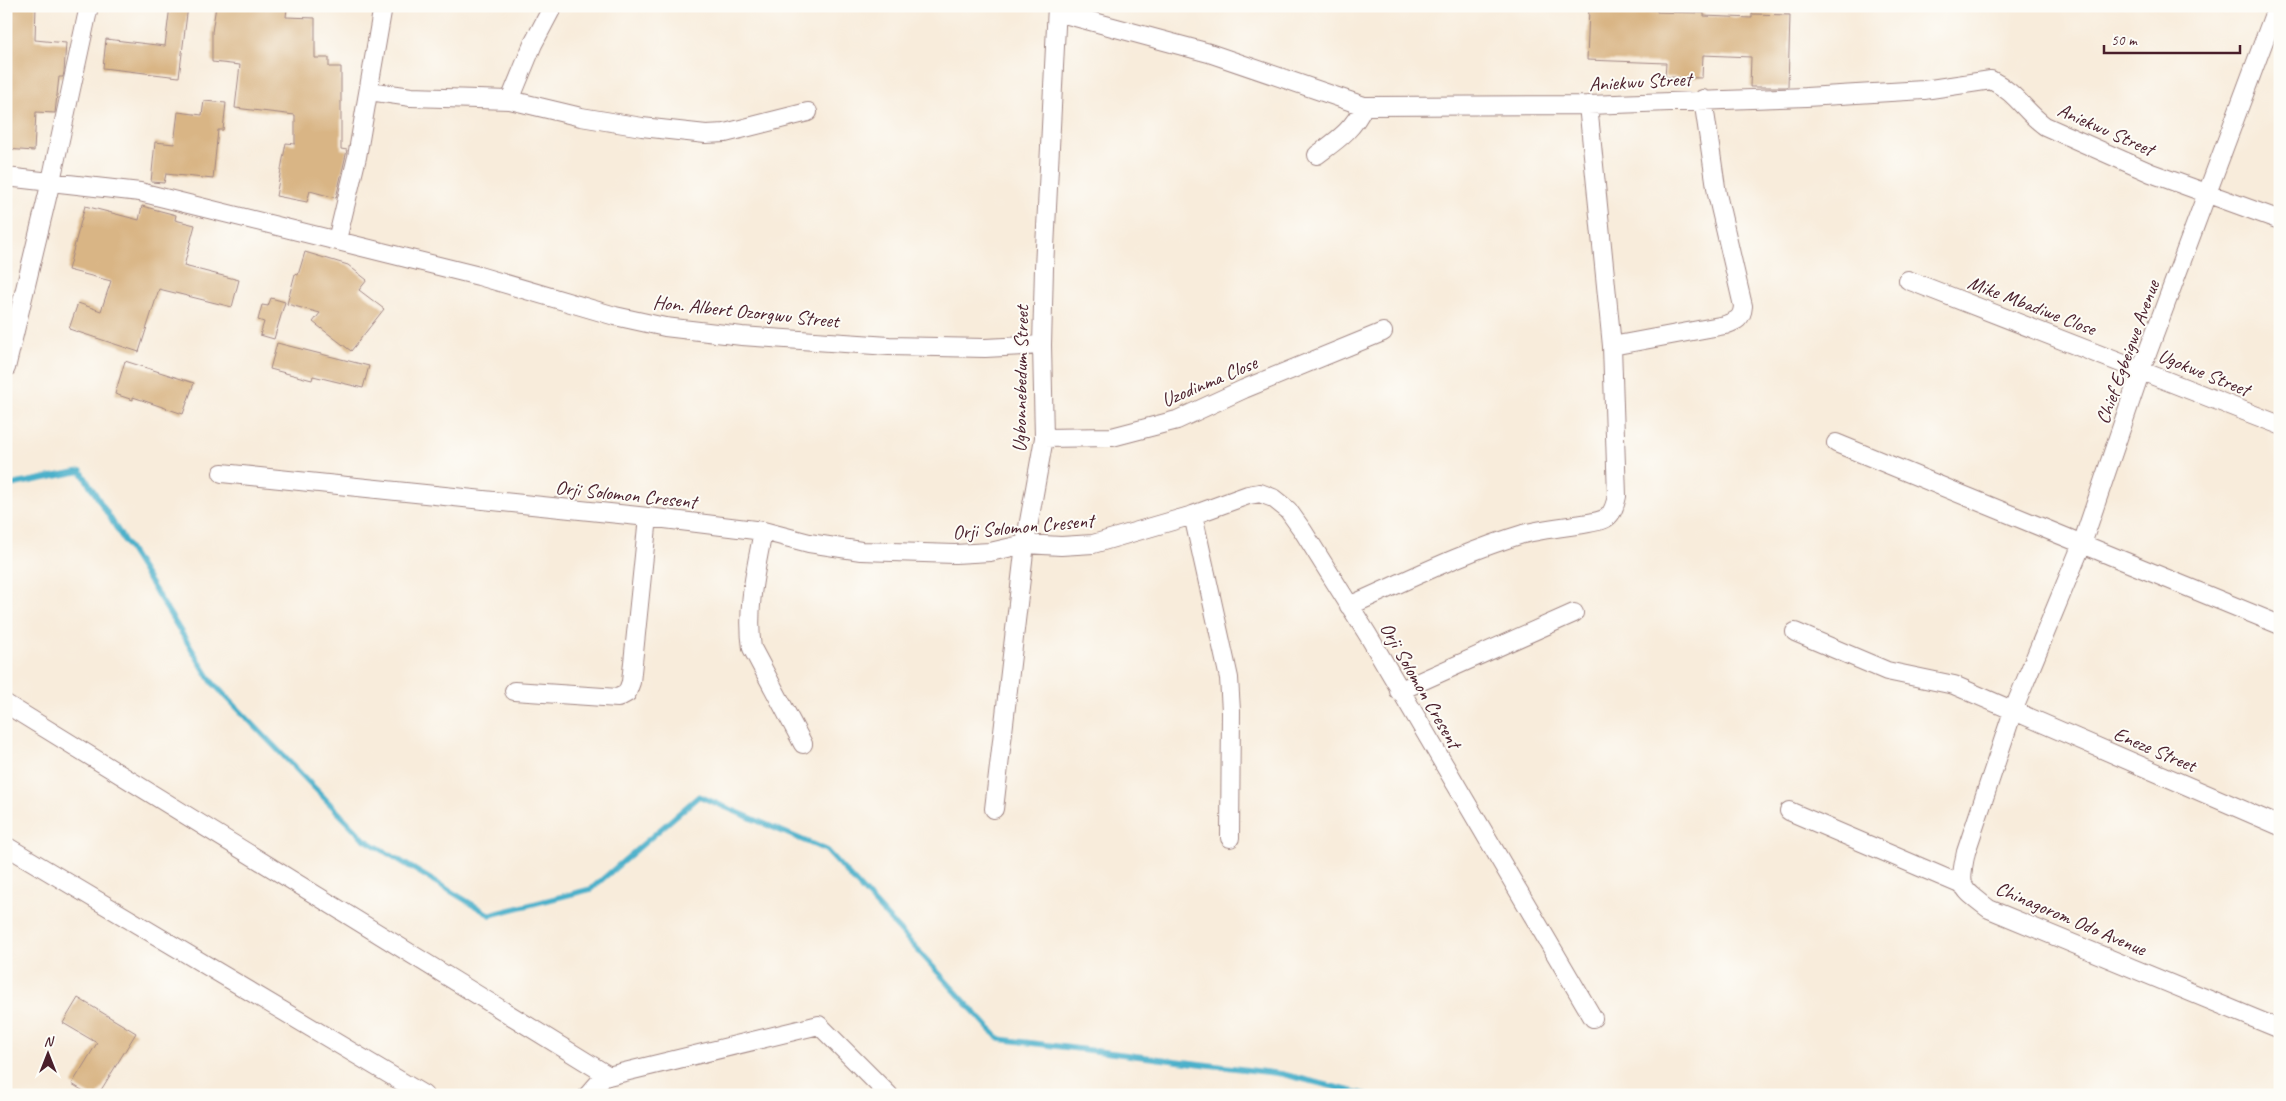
<svg xmlns="http://www.w3.org/2000/svg" width="2286" height="1101" font-family="Caveat,sans-serif">
  <rect width="100%" height="100%" fill="#fdfcf7"/>
  <filter id="ink" filterUnits="userSpaceOnUse"><feTurbulence type="fractalNoise" baseFrequency=".02" numOctaves="2"/><feDisplacementMap in="SourceGraphic" scale="10" xChannelSelector="R" yChannelSelector="G"/><feConvolveMatrix kernelMatrix="1 2 1 2 8 2 1 2 1" color-interpolation-filters="sRGB"/></filter>
  <filter id="wash" filterUnits="userSpaceOnUse"><feTurbulence type="fractalNoise" baseFrequency=".0096" numOctaves="4" result="noise"/><feDisplacementMap in="SourceGraphic" scale="20" xChannelSelector="R" yChannelSelector="G"/><feGaussianBlur stdDeviation="1.12" result="paint"/><feColorMatrix in="noise" values="0 0 0 0 0 0 0 0 0 0 0 0 0 0 0 0 0 1.4 0 .05"/><feComposite in="paint" operator="in"/></filter>
  <g filter="url(#wash)">
    <rect width="100%" height="100%" fill="#f8ecdb"/>
    <g fill="none" stroke-linecap="round" stroke-linejoin="round">
      <path stroke="#4bb0ca" stroke-width="5.5" d="M6,486L81,471L212,682L364,839L490,915L591,889L699,796L826,850L999,1039L1282,1074L1367,1095"/>
    </g>
    <g id="blocks">
      <path fill="#d9b585" d="M6,6H36L35,40L66,43L64,72L63,77H59L55,113L36,112L34,151L6,149L8,73H6Z
        M170,6H188L179,77L103,68L106,39L165,46Z
        M216,6L287,8L286,17L315,18V58H329V67H341V149L347,150L336,198L310,191L307,202L276,196L286,143L295,144V115L235,108L240,65L212,62V32Z
        M1589,8L1657,10V12L1704,13V16L1752,18V14L1790,15L1788,87H1750L1751,57L1703,55L1702,78L1665,77L1666,63L1587,60Z
        M204,101L226,103L223,130H218L213,179L166,174L164,183L151,182L155,142L174,144L178,112L202,115Z
        M85,206L139,220L142,206L176,215L175,220L195,225L184,266L239,280L232,307L159,289L139,352L69,329L78,303L101,311L111,281L68,270Z
        M305,252L348,265L367,280L359,290L384,309L351,351L313,322L320,313L287,304L295,274L298,275Z
        M271,298L285,302L274,339L260,335L264,322L258,320L262,305L268,306Z
        M277,343L369,366L363,388L313,376L312,380L270,369Z
        M125,361L194,383L183,414L133,397V400L115,394Z
        M78,998L136,1033L98,1095H90L72,1084L97,1043L63,1023Z"/>
    </g>
  </g>
  <g filter="url(#ink)">
    <use href="#blocks" fill-opacity="0" stroke="#a18683" stroke-width="1"/>
    <g fill="none" stroke-linecap="round" stroke-linejoin="round">
      <g stroke="#a18683" stroke-width="20">
        <path id="street" d="M553,6L533,44L510,100L581,117L642,127L706,134L725,133L808,112
          M2277,6L2141,370L2082,544L2013,711L1966,852C1958,889 1961,887 1989,909L2280,1029
          M1057,12L1209,53L1364,106L1588,105L1806,97L1924,90L1991,80C2017,93 2024,111 2045,126L2151,173L2280,220
          M369,91L411,97L510,100
          M1317,155C1337,140 1353,130 1364,106
          M6,177L140,192L479,276L615,316L665,327L742,336L889,346L985,348L1042,345
          M337,240L357,157L383,6
          M1908,280L2280,425
          M1612,346L1725,325C1736,321 1742,319 1743,306L1717,194L1703,99
          M6,368L51,181L89,6
          M1044,438L1112,437L1177,420L1244,389L1383,332
          M1836,443L2280,625
          M222,473L648,517L763,531L809,543L861,551L955,554L990,552L1025,544L1061,546L1093,544L1193,515L1248,495L1260,493L1273,498L1288,510L1303,531L1368,635L1593,1018
          M1193,515L1229,678L1231,711L1230,838
          M763,531C756,569 746,609 752,648L803,744
          M1349,606C1406,581 1463,552 1523,534C1542,529 1564,527 1583,524C1607,520 1612,519 1617,496L1612,346L1588,105
          M1795,632L1887,671L1954,685L2280,826
          M514,691L618,698L627,693L631,682L648,517
          M1399,691L1574,613
          M6,704L609,1076
          M994,809L1025,544L1044,438L1042,345L1044,268L1057,6
          M1789,811L1962,885
          M6,846L424,1095
          M588,1095L604,1077L819,1025L889,1095"/>
      </g>
      <use href="#street" stroke="#fff" stroke-width="18"/>
    </g>
  </g>
  <g text-anchor="middle" stroke-width="4" stroke-linejoin="round" paint-order="stroke">
    <g font-size="20" fill="#4a1f2b" stroke="#fdfcf7">
      <text transform="translate(1640 81) rotate(-3)" y="7">Aniekwu Street</text>
      <text transform="translate(2106 129) rotate(24)" y="7">Aniekwu Street</text>
      <text transform="translate(2032 305) rotate(21)" y="7">Mike Mbadiwe Close</text>
      <text transform="translate(746 311) rotate(6)" y="7">Hon. Albert Ozorgwu Street</text>
      <text transform="translate(2127 352) rotate(-70)" y="7">Chief Egbeigwe Avenue</text>
      <text transform="translate(2204 372) rotate(22)" y="7">Ugokwe Street</text>
      <text transform="translate(1020 379) rotate(-89)" y="7">Ugbonnebedum Street</text>
      <text transform="translate(1209 381) rotate(-23)" y="7">Uzodinma Close</text>
      <text transform="translate(626 494) rotate(6)" y="7">Orji Solomon Cresent</text>
      <text transform="translate(1023 526) rotate(-5)" y="7">Orji Solomon Cresent</text>
      <text transform="translate(1421 685) rotate(60)" y="7">Orji Solomon Cresent</text>
      <text transform="translate(2155 749) rotate(23)" y="7">Eneze Street</text>
      <text transform="translate(2071 918) rotate(23)" y="7">Chinagorom Odo Avenue</text>
    </g>
  </g>
  <rect width="2286" height="1101" fill="none" stroke="#fdfcf7" stroke-width="25"/>
  <g transform="translate(48 1054)" stroke="#fdfcf7" stroke-width="4" paint-order="stroke">
  <path d="M0-4L9 19L0 12L-9 19Z" fill="#4a1f2b"/>
  <text y="-8" font-size="14" font-weight="bold" text-anchor="middle" fill="#4a1f2b">N</text>
  </g>
  <path d="M2104 45v8h136v-8" fill="none" stroke="#4a1f2b" stroke-width="2.5"/>
  <text x="2111" y="45" font-size="15" fill="#4a1f2b" stroke="#fdfcf7" stroke-width="4" paint-order="stroke">50 m</text>
</svg>
